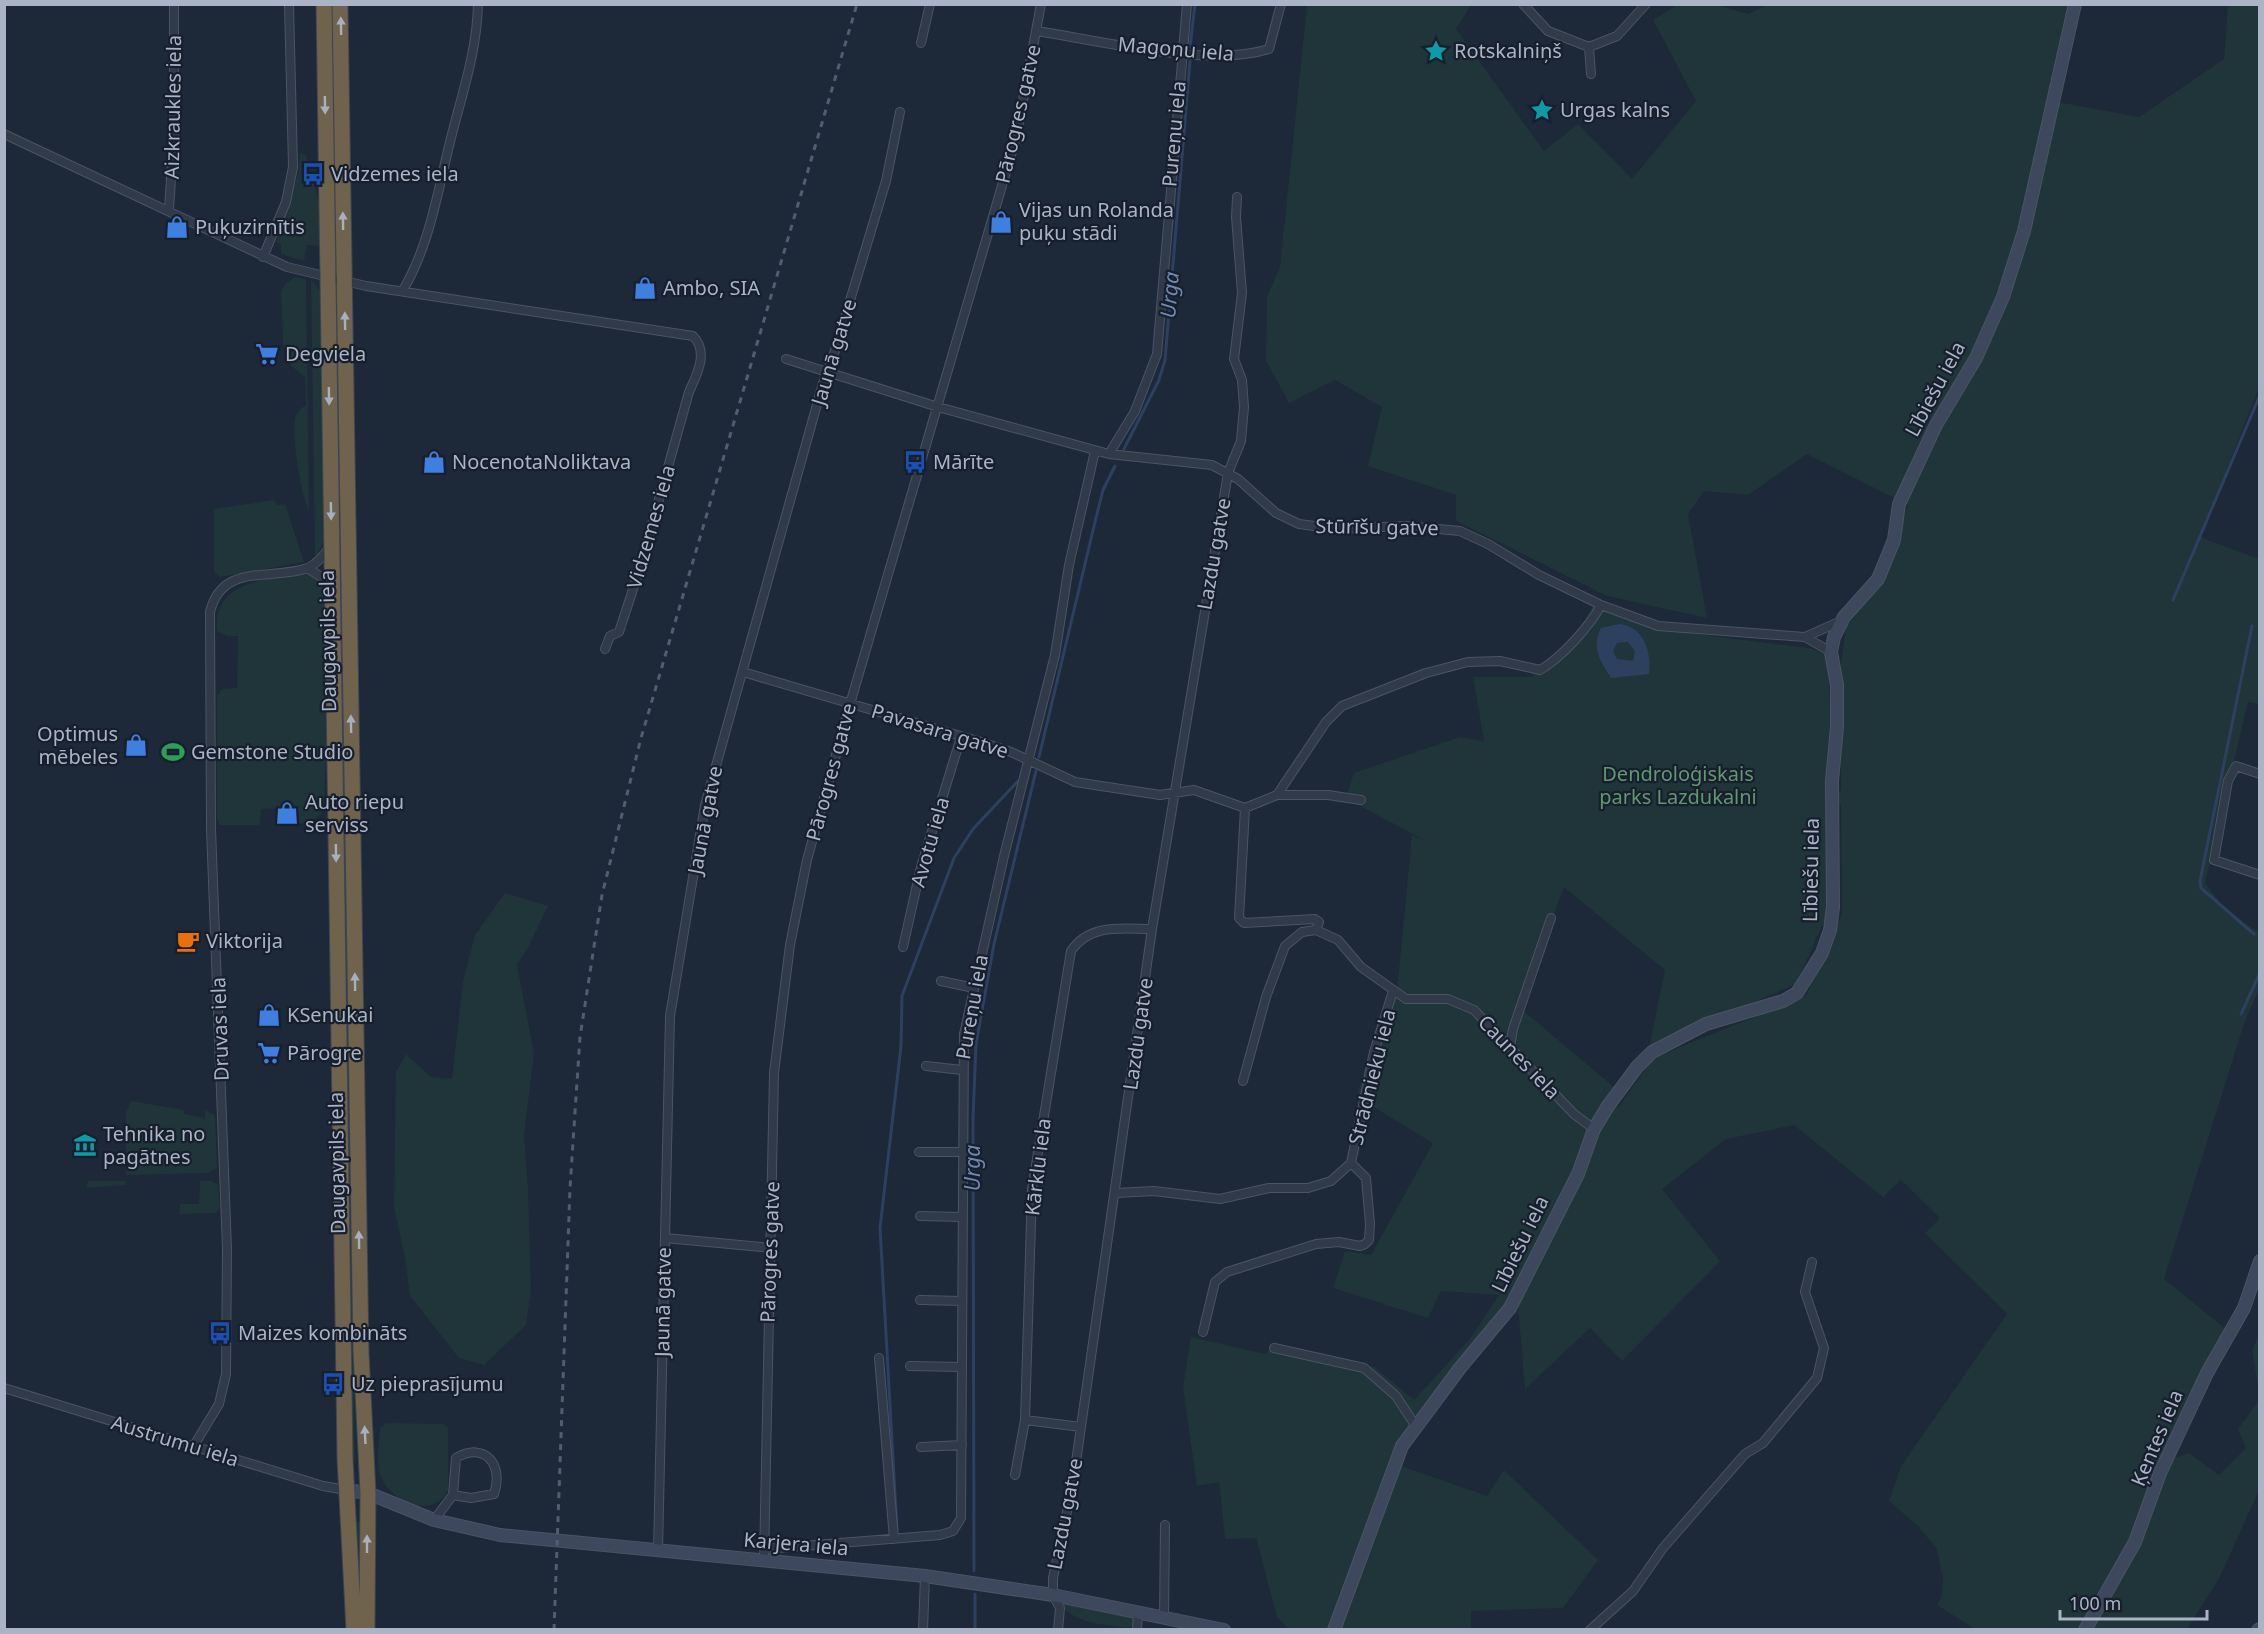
<svg xmlns="http://www.w3.org/2000/svg" width="2264" height="1634" font-family="'Noto Sans',sans-serif">
  <rect width="100%" height="100%" fill="#1d2838"/>
  <path fill="#1f3539" fill-rule="evenodd" d="M1769,4L2070,5L2047,100L2139,117L2224,59L2228,5H2259V388L2200,537L2259,559V704L2248,702L2205,883L2228,913L2259,932V989L2244,1024L2164,1279L2228,1331L2198,1377L2158,1463L2189,1453L2219,1475L2246,1448L2238,1429L2259,1400L2260,1488L2220,1577L2187,1629H1975L1937,1605L1941,1598L1943,1579L1937,1549L1918,1526L1889,1501L1901,1466L2007,1314L1925,1233L1940,1218L1901,1180L1883,1197L1794,1125L1726,1139L1662,1189L1720,1261L1622,1361L1590,1328L1525,1389L1518,1305L1393,1463L1487,1496L1504,1470L1598,1560L1563,1608L1471,1611V1629H1288L1277,1617L1256,1538L1225,1539L1219,1482L1197,1486L1183,1387L1191,1337L1265,1354L1276,1343L1374,1367L1414,1400L1469,1340L1499,1295L1441,1291L1428,1318L1333,1288L1345,1251L1371,1255L1433,1143L1357,1097L1370,1049L1397,990L1412,835L1428,842L1345,798L1354,773L1460,737L1484,741L1473,677H1532L1581,627L1593,605L1664,630L1809,648L1829,656L1831,802L1841,790L1840,671L1846,627L1882,583L1908,505L1807,454L1748,495L1704,491L1688,514L1707,618L1607,596L1456,521V495L1368,466L1382,407L1335,380L1289,403L1266,361L1267,296L1280,267L1307,5H1471L1456,29L1544,151L1578,124L1632,179L1696,101L1653,20L1677,5H1717L1748,14ZM1841,804L1842,913L1806,996L1653,1058L1618,1108L1615,1088L1519,1007L1564,887L1665,970L1649,1048L1796,984L1831,906L1830,816Z
    M328,5H334L337,247L332,246Z
    M300,152L307,156L309,178H314L320,211L321,246L307,245L304,261L281,254V244L276,242L298,174Z
    M295,277L306,279L309,511C301,496 290,431 296,415C298,411 301,408 306,405L305,377L290,365L283,343L281,292L285,284Z
    M311,281L315,283L321,293L325,539L317,555H315Z
    M336,294L338,295L355,1462H349L333,297Z
    M274,500L278,505L285,504L304,562L220,577L214,572V509Z
    M309,574L322,583L327,594L328,703L324,805L321,814L307,824L294,823V808L261,809L260,825H220L217,819V696L222,689L237,688L238,636H227L217,631C212,579 271,578 309,574Z
    M505,893L548,906L528,948L517,965L534,1053L524,1136L528,1188L531,1290L526,1325L484,1365L459,1358L410,1296L405,1258L394,1207L396,1072L406,1054L431,1077L452,1079L463,981L475,935Z
    M131,1101L184,1110V1114L205,1118V1110L215,1115L217,1168L208,1173L126,1175V1113Z
    M88,1181H126V1185L86,1188Z
    M200,1181H211L218,1185L220,1207L216,1213L179,1214L180,1204H199Z
    M2259,1335V1392L2252,1350Z
    M386,1423L443,1424L448,1428V1491C431,1522 388,1499 380,1475C375,1462 380,1442 380,1428Z
    M354,1521L360,1522L362,1617L359,1616Z
    M1066,1603L1133,1617L1135,1620L1132,1626L1128,1628C1109,1625 1076,1624 1063,1607Z"/>
  <path fill="#2d405f" fill-rule="evenodd" d="M1619,624C1644,626 1652,653 1649,674L1611,678C1600,660 1591,648 1601,628ZM1628,642L1635,651L1633,661L1617,659L1613,651L1617,643Z"/>
  <g fill="none" stroke-linecap="round" stroke-linejoin="round">
    <path stroke="#2d405f" stroke-width="3" d="M1190,47L1195,4
      M1124,449L1159,380L1165,360L1190,61
      M2173,600L2260,395
      M2252,626L2200,881L2201,888L2254,934
      M1039,757L1095,522L1103,490L1115,466
      M2241,1014L2260,973
      M897,1529L880,1228L901,1046L902,996L954,858L973,829L1018,781
      M974,1571L973,1119L976,1044L994,944L1036,771
      M975,1630V1594"/>
    <g stroke="#4b5464" stroke-width="10">
      <path id="street" d="M1523,4L1548,31L1589,47L1617,36L1646,4
        M1037,31C1101,41 1209,68 1269,49L1281,4
        M921,43L930,4
        M1589,47L1591,74
        M4,134L287,267L366,286L693,336C709,352 697,374 689,392L638,574L619,632L610,636L605,649
        M169,210L174,132V4
        M263,257L286,202L293,167L289,4
        M403,290C430,245 438,189 451,138C462,94 477,51 478,4
        M786,359L938,407L1109,454L1212,465L1238,479L1276,513L1299,524L1337,529L1406,526L1460,531L1488,544L1539,575L1601,605L1658,626L1805,637L1831,652
        M1109,454L1135,411L1157,354L1187,4
        M307,568L323,578L332,588
        M1805,637L1841,621
        M743,672L981,742L1011,752L1075,782L1160,795L1194,790L1245,808L1277,795L1326,722L1342,706L1426,673L1468,662L1500,661L1540,670C1561,658 1590,626 1601,605
        M2260,774L2236,766L2228,781L2214,860L2260,875
        M1277,795H1328L1361,800
        M1245,808L1239,918L1244,923L1315,919L1319,922L1316,930
        M903,947L921,867L961,737
        M941,981L974,988
        M1510,1047L1513,1029L1551,918
        M926,1066L962,1070
        M1243,1081L1266,997L1285,946L1302,932L1316,930L1338,940L1361,967L1406,999H1448L1474,1010L1574,1114L1594,1129
        M919,1152H962
        M1116,1193L1154,1191L1220,1199L1269,1188H1308L1331,1181L1351,1163L1374,1052L1393,991
        M920,1216L962,1217
        M665,1238L771,1248
        M920,1300L962,1301
        M1203,1332L1215,1282L1227,1272L1316,1244L1339,1242L1360,1246L1365,1244L1369,1240L1370,1224L1366,1178L1351,1163
        M1274,1348L1364,1368L1396,1396L1415,1425
        M879,1358L894,1539
        M910,1366L962,1367
        M4,1388L323,1486L346,1490
        M1025,1420L1081,1427
        M193,1447L219,1404L226,1374L227,1249L211,829L210,612C222,562 271,581 308,568C317,564 325,554 331,546
        M921,1447L962,1445
        M1015,1475L1025,1420L1032,1189L1071,951C1090,923 1122,929 1152,929
        M434,1520L453,1495L471,1498L494,1494C504,1465 485,1441 456,1458L453,1495
        M765,1549L940,1535L953,1531L961,1518L964,1034L1004,856L1055,655L1069,565L1095,451
        M658,1551L670,1016L705,805L823,383L833,357L886,181L900,112
        M764,1561L774,1073L790,945L807,860L850,704L1016,138L1041,4
        M1164,1618L1165,1525
        M923,1630L925,1576
        M1058,1630L1060,1608L1053,1595V1578L1073,1483L1152,929L1228,473L1241,441L1244,407L1242,380L1234,359L1242,293L1236,217L1237,197
        M1137,1630L1138,1612
        M1590,1630L1633,1591L1663,1548L1745,1454L1763,1443L1817,1378L1824,1348L1805,1292L1812,1262"/>
    </g>
    <g stroke="#4b5464" stroke-width="14">
      <path id="secondary" d="M346,1490L368,1493L434,1520L500,1535L925,1576L1053,1595L1224,1630
        M1334,1630L1402,1446L1460,1368L1510,1308L1578,1174L1594,1129L1608,1106L1637,1067L1652,1052L1706,1024L1783,1001L1797,993L1822,953L1830,930L1833,907L1832,781L1837,727V685L1831,652L1834,637L1844,617L1878,579L1894,540L1899,504L1936,425L1976,358L2003,297L2024,231L2075,4
        M2085,1630L2135,1542L2160,1473L2207,1373L2244,1308L2260,1261
        M2258,1630L2260,1629"/>
    </g>
    <g stroke="#3c4453" stroke-width="17">
      <path id="highway" d="M324,4L345,1459L354,1630
        M340,4L361,1352L368,1493L367,1630"/>
    </g>
    <use href="#street" stroke="#313a48" stroke-width="8"/>
    <use href="#secondary" stroke="#3e485c" stroke-width="12"/>
    <use href="#highway" stroke="#6f634d" stroke-width="15"/>
    <path stroke="#525d70" stroke-width="3" stroke-dasharray="6 6" stroke-linecap="butt" d="M554,1630L570,1188L580,1037L602,895L641,738L857,4"/>
  </g>
  <defs><path id="oneway-solid" d="M-6-.8H1V-3.2L6.5 0L1 3.2V.8H-6Z" transform="scale(1.5)"/></defs>
  <g fill="#a7b0c0">
    <use href="#oneway-solid" transform="translate(341 26) rotate(-91)"/>
    <use href="#oneway-solid" transform="translate(325 105) rotate(89)"/>
    <use href="#oneway-solid" transform="translate(343 221) rotate(-91)"/>
    <use href="#oneway-solid" transform="translate(345 321) rotate(-91)"/>
    <use href="#oneway-solid" transform="translate(329 396) rotate(89)"/>
    <use href="#oneway-solid" transform="translate(331 511) rotate(89)"/>
    <use href="#oneway-solid" transform="translate(351 724) rotate(-91)"/>
    <use href="#oneway-solid" transform="translate(336 853) rotate(89)"/>
    <use href="#oneway-solid" transform="translate(355 982) rotate(-91)"/>
    <use href="#oneway-solid" transform="translate(359 1240) rotate(-91)"/>
    <use href="#oneway-solid" transform="translate(365 1435) rotate(-93)"/>
    <use href="#oneway-solid" transform="translate(367 1544) rotate(-90)"/>
  </g>
  <defs>
    <g id="sight-bare" transform="scale(1.8)"><path d="M0-6L1.8-2.2L6-1.7L2.9 1.2L3.7 5.4L0 3.3L-3.7 5.4L-2.9 1.2L-6-1.7L-1.8-2.2Z" fill="#0f9aa8" stroke="#171f2d" stroke-width="2.5" paint-order="stroke"/></g>
    <g id="bus-bare" transform="scale(1.8)"><path d="M-5-6H5V4H4V6H2V4H-2V6H-4V4H-5ZM-3.5-4V0h7V-4ZM-3.5 1.2v1.5H-2V1.2ZM2 1.2v1.5H3.5V1.2Z" fill="#1a4fb4" stroke="#171f2d" stroke-width="2.5" paint-order="stroke"/></g>
    <g id="shop-bare" transform="scale(1.8)"><path d="M-5-2.5h2.3a2.7 3.5 0 0 1 5.4 0H5L5.5 6h-11ZM-1.5-2.5h3a1.5 2.3 0 0 0-3 0Z" fill="#3f7fe0" stroke="#171f2d" stroke-width="2.5" paint-order="stroke"/></g>
    <g id="supermarket-bare" transform="scale(1.8)"><path d="M-6-5.5h2.5l.6 2H6L4.5 2H-2.5L-4.4-4H-6ZM-1.5 3.2a1.3 1.3 0 1 0 .1 0ZM3 3.2a1.3 1.3 0 1 0 .1 0Z" fill="#3f7fe0" stroke="#171f2d" stroke-width="2.5" paint-order="stroke"/></g>
    <g id="stadium-bare" transform="scale(1.8)"><path d="M0-5a6.5 5 0 1 0 0 10a6.5 5 0 1 0 0-10ZM-3.5-1.8h7v3.6h-7Z" fill="#2e9e5b" stroke="#171f2d" stroke-width="2.5" paint-order="stroke"/></g>
    <g id="cafe-bare" transform="scale(1.8)"><path d="M-5.5-4.5H6V0H3Q3 3.5 0 3.5H-2.5Q-5.5 3.5-5.5 0ZM3-3.2v2h1.7v-2ZM-6 4.5H4V6H-6Z" fill="#e8710a" stroke="#171f2d" stroke-width="2.5" paint-order="stroke"/></g>
    <g id="museum-bare" transform="scale(1.8)"><path d="M0-6L6-3V-2H-6V-3ZM-5-1h2V3h-2ZM-1-1h2V3h-2ZM3-1h2V3H3ZM-6 4H6V6H-6Z" fill="#0f9aa8" stroke="#171f2d" stroke-width="2.5" paint-order="stroke"/></g>
  </defs>
  <g fill-rule="evenodd">
    <use href="#sight-bare" x="1436" y="51"/>
    <use href="#sight-bare" x="1542" y="110"/>
    <use href="#bus-bare" x="313" y="174"/>
    <use href="#shop-bare" x="1001" y="222"/>
    <use href="#shop-bare" x="177" y="227"/>
    <use href="#shop-bare" x="645" y="288"/>
    <use href="#supermarket-bare" x="267" y="354"/>
    <use href="#shop-bare" x="434" y="462"/>
    <use href="#bus-bare" x="915" y="462"/>
    <use href="#shop-bare" x="136" y="745"/>
    <use href="#stadium-bare" x="173" y="752"/>
    <use href="#shop-bare" x="287" y="813"/>
    <use href="#cafe-bare" x="188" y="941"/>
    <use href="#shop-bare" x="269" y="1015"/>
    <use href="#supermarket-bare" x="269" y="1053"/>
    <use href="#museum-bare" x="85" y="1145"/>
    <use href="#bus-bare" x="220" y="1333"/>
    <use href="#bus-bare" x="333" y="1384"/>
  </g>
  <g text-anchor="middle" stroke-width="4.5" stroke-linejoin="round" paint-order="stroke">
    <g font-size="20" fill="#aab4c6" stroke="#171f2d">
      <text transform="translate(1176 49) rotate(5)" y="7">Magoņu iela</text>
      <text transform="translate(173 107) rotate(-89)" y="7">Aizkraukles iela</text>
      <text transform="translate(1018 114) rotate(-77)" y="7">Pārogres gatve</text>
      <text transform="translate(1174 134) rotate(-85)" y="7">Pureņu iela</text>
      <text transform="translate(834 352) rotate(-73)" y="7">Jaunā gatve</text>
      <text transform="translate(1935 389) rotate(-62)" y="7">Lībiešu iela</text>
      <text transform="translate(651 527) rotate(-74)" y="7">Vidzemes iela</text>
      <text transform="translate(1377 527) rotate(1)" y="7">Stūrīšu gatve</text>
      <text transform="translate(1214 554) rotate(-80)" y="7">Lazdu gatve</text>
      <text transform="translate(328 641) rotate(-91)" y="7">Daugavpils iela</text>
      <text transform="translate(940 731) rotate(17)" y="7">Pavasara gatve</text>
      <text transform="translate(831 772) rotate(-75)" y="7">Pārogres gatve</text>
      <text transform="translate(705 820) rotate(-79)" y="7">Jaunā gatve</text>
      <text transform="translate(930 842) rotate(-74)" y="7">Avotu iela</text>
      <text transform="translate(1811 870) rotate(-89)" y="7">Lībiešu iela</text>
      <text transform="translate(972 1007) rotate(-80)" y="7">Pureņu iela</text>
      <text transform="translate(220 1029) rotate(-92)" y="7">Druvas iela</text>
      <text transform="translate(1138 1034) rotate(-82)" y="7">Lazdu gatve</text>
      <text transform="translate(1519 1057) rotate(46)" y="7">Caunes iela</text>
      <text transform="translate(1372 1077) rotate(-76)" y="7">Strādnieku iela</text>
      <text transform="translate(337 1163) rotate(-91)" y="7">Daugavpils iela</text>
      <text transform="translate(1038 1167) rotate(-83)" y="7">Kārklu iela</text>
      <text transform="translate(1520 1244) rotate(-64)" y="7">Lībiešu iela</text>
      <text transform="translate(770 1252) rotate(-88)" y="7">Pārogres gatve</text>
      <text transform="translate(663 1302) rotate(-89)" y="7">Jaunā gatve</text>
      <text transform="translate(2157 1438) rotate(-67)" y="7">Ķentes iela</text>
      <text transform="translate(175 1441) rotate(17)" y="7">Austrumu iela</text>
      <text transform="translate(1065 1514) rotate(-79)" y="7">Lazdu gatve</text>
      <text transform="translate(796 1544) rotate(5)" y="7">Karjera iela</text>
    </g>
    <g font-size="20" fill="#aab4c6" stroke="#171f2d" text-anchor="start">
      <text x="1454" y="58">Rotskalniņš</text>
      <text x="1560" y="117">Urgas kalns</text>
      <text x="331" y="181">Vidzemes iela</text>
      <text x="1019" y="217">Vijas un Rolanda<tspan x="1019" dy="23">puķu stādi</tspan></text>
      <text x="195" y="234">Puķuzirnītis</text>
      <text x="663" y="295">Ambo, SIA</text>
      <text x="285" y="361">Degviela</text>
      <text x="452" y="469">NocenotaNoliktava</text>
      <text x="933" y="469">Mārīte</text>
      <text x="118" y="741" text-anchor="end">Optimus<tspan x="118" dy="23">mēbeles</tspan></text>
      <text x="191" y="759">Gemstone Studio</text>
      <text x="305" y="809">Auto riepu<tspan x="305" dy="23">serviss</tspan></text>
      <text x="206" y="948">Viktorija</text>
      <text x="287" y="1022">KSenukai</text>
      <text x="287" y="1060">Pārogre</text>
      <text x="103" y="1141">Tehnika no<tspan x="103" dy="23">pagātnes</tspan></text>
      <text x="238" y="1340">Maizes kombināts</text>
      <text x="351" y="1391">Uz pieprasījumu</text>
    </g>
    <g font-size="20" fill="#60986f" stroke="#171f2d">
      <text x="1678" y="781">Dendroloģiskais<tspan x="1678" dy="23">parks Lazdukalni</tspan></text>
    </g>
    <g font-size="21" font-style="italic" fill="#6f89b2" stroke="#171f2d">
      <text transform="translate(1170 295) rotate(-85)" y="7">Urga</text>
      <text transform="translate(973 1168) rotate(-90)" y="7">Urga</text>
    </g>
  </g>
  <rect width="2264" height="1634" fill="none" stroke="#aab4c6" stroke-width="12"/>
  <path d="M2060 1610v9h147v-9" fill="none" stroke="#aab4c6" stroke-width="3"/>
  <text x="2069" y="1610" font-size="18" fill="#aab4c6" stroke="#171f2d" stroke-width="4.5" paint-order="stroke">100 m</text>
</svg>
